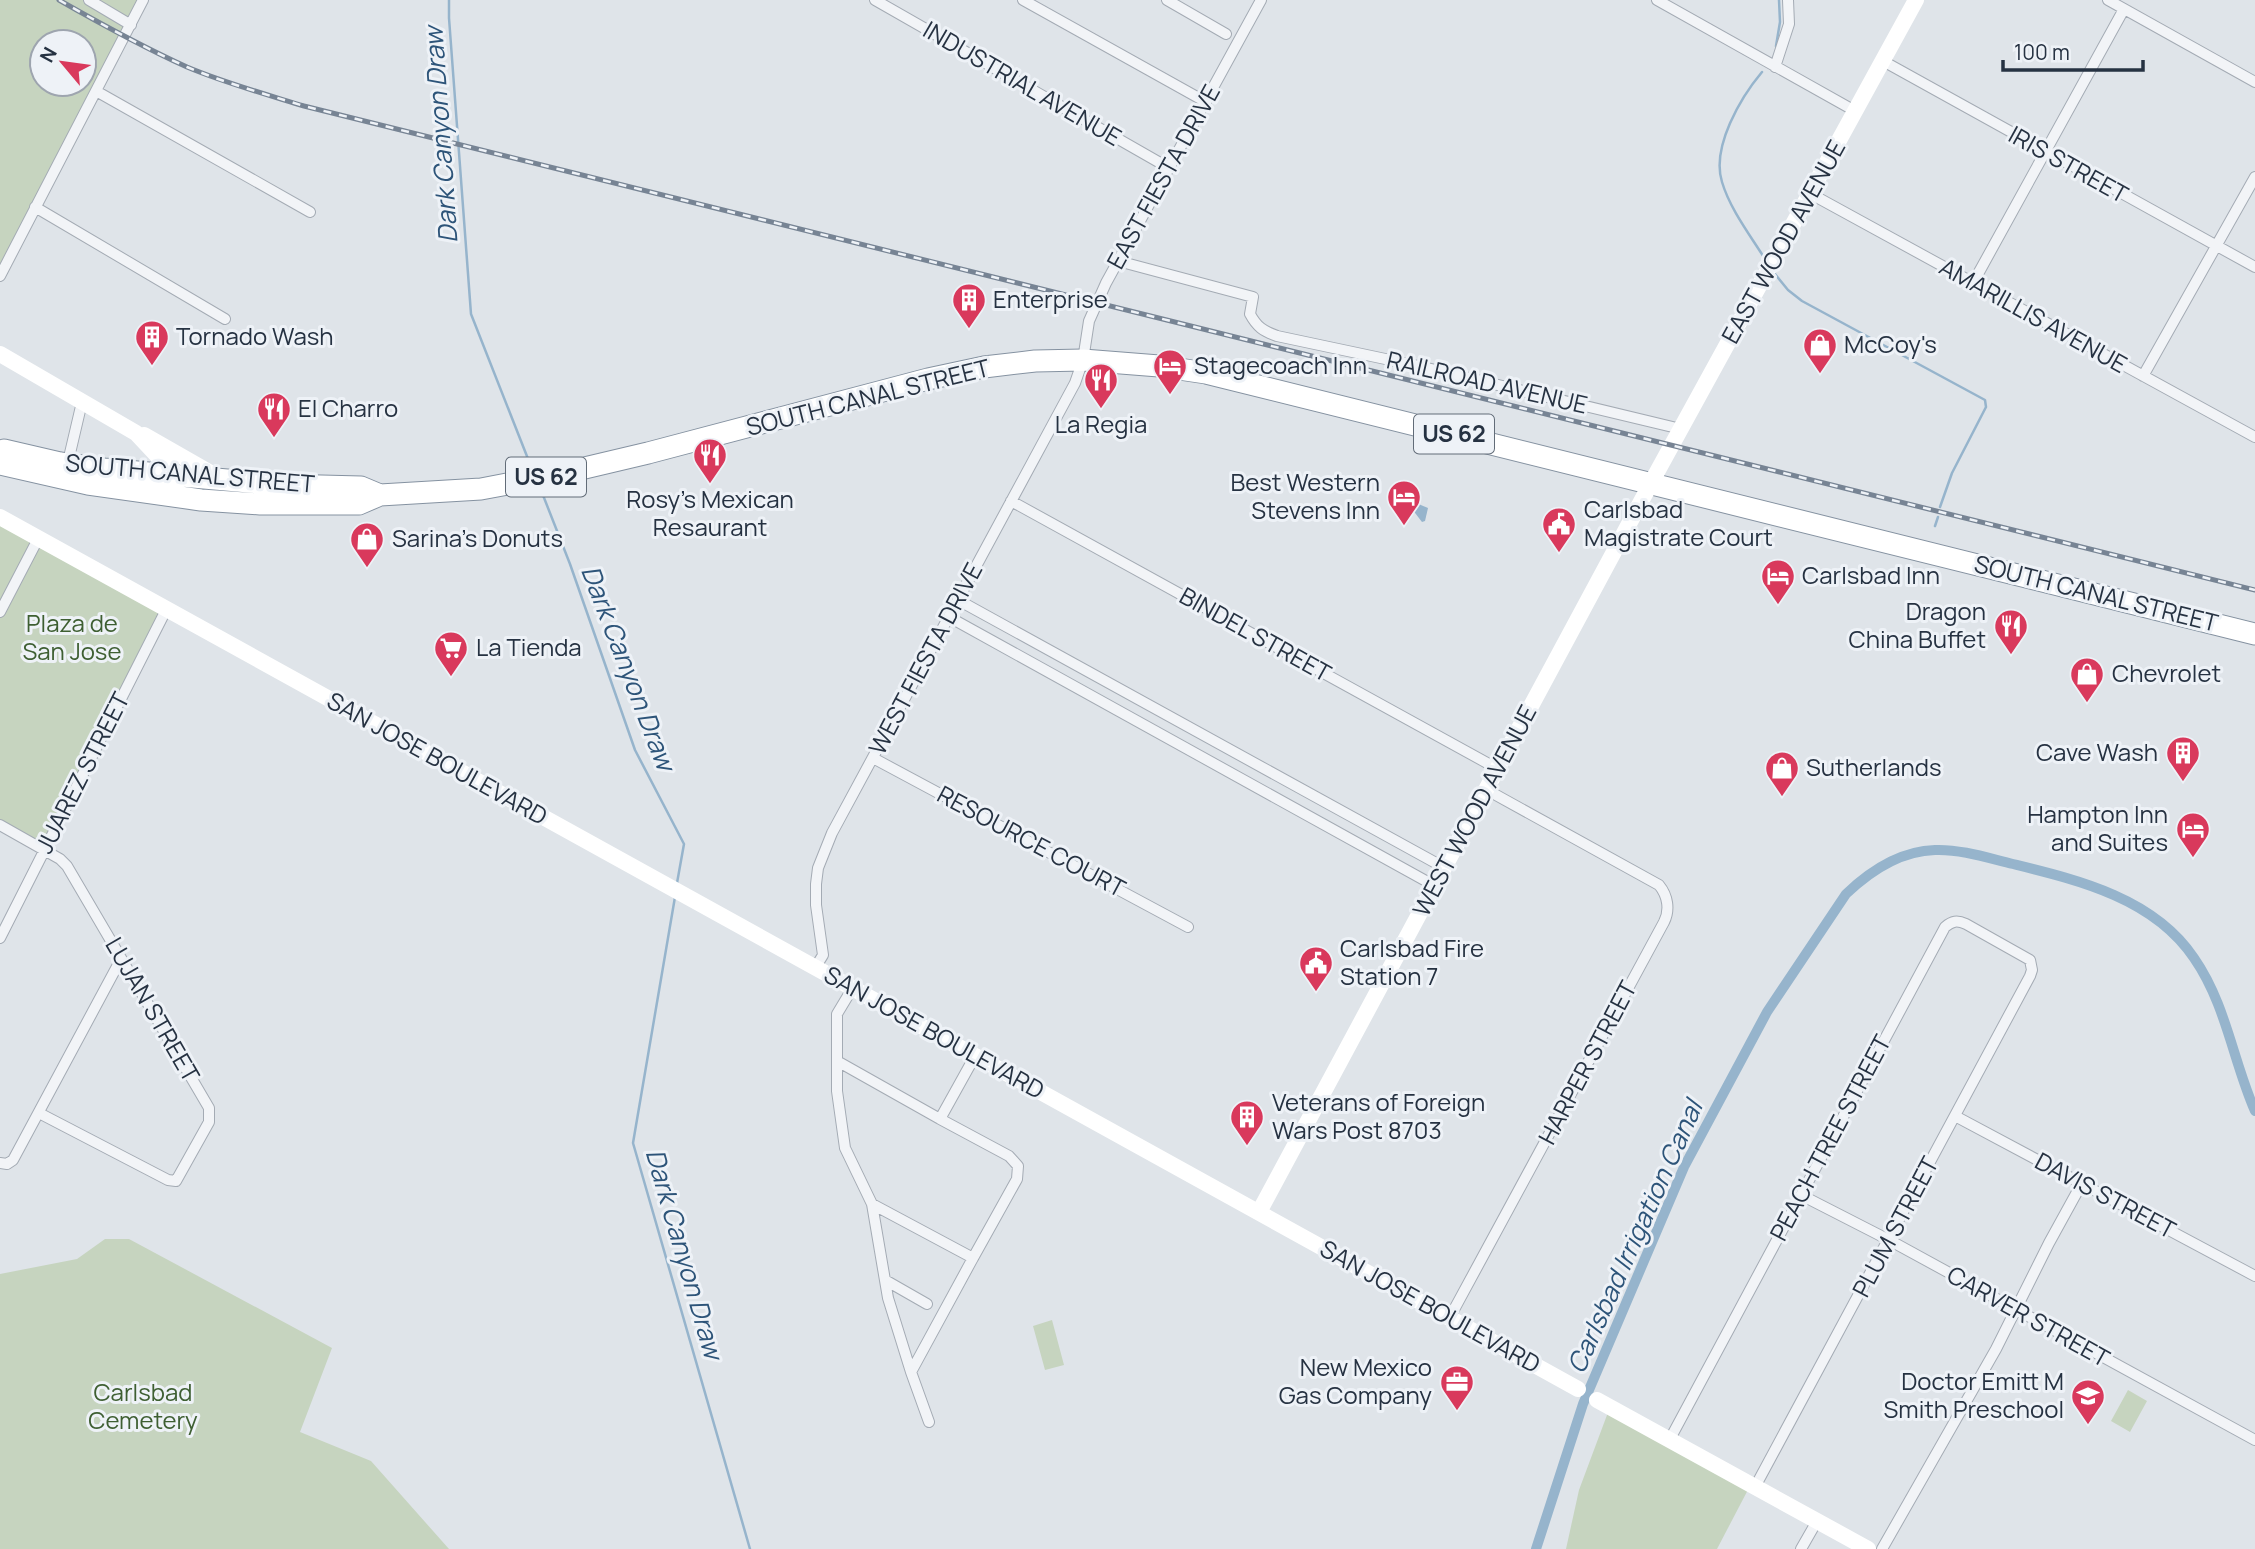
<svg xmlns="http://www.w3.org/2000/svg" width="2255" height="1549" font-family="Manrope,sans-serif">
  <rect width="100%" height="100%" fill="#dfe4e9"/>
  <path fill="#c6d4bf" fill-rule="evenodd" d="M0,0H143L0,275ZM42,42H84V84H42Z
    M0,517L167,608L44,850L0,825Z
    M105,1239H129L332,1348L300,1432L371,1461L449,1549H0V1274L77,1259Z
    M1052,1320L1064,1365L1045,1370L1033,1326Z
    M2128,1390L2147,1401L2130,1432L2111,1421Z
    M1610,1407L1751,1484L1717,1549H1566L1579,1490Z"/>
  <path fill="#96b4cc" d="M1416,503L1428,508L1425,521L1422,522L1412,509L1413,504Z"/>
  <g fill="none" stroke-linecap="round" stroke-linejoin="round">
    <path stroke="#96b4cc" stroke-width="2.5" d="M449,0V18L471,314L532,469
      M1776,46L1780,22L1779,0
      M1762,72C1741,97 1711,147 1722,182C1730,209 1750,235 1765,259
      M1775,274L1788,290L1802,301L1985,400L1986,407L1952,473L1940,507
      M539,485L570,564L635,750L684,844L677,883
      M1935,526L1938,517
      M675,897L633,1143L750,1549"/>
    <path stroke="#96b4cc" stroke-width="10" d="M1536,1549L1583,1404L1684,1167L1767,1012L1846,894C1870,871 1900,851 1935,850C1961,849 1988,858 2013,864C2078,880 2154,898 2194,958C2226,1004 2233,1061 2255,1111"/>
    <g stroke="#a4abb4" stroke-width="12">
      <path id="street" d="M89,0L131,25
        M875,0L1169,168
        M1023,0L1206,102
        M1167,0L1226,34
        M1657,0L1855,111
        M2108,0L2255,82
        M1883,61L2255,267
        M1775,67L1789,24L1788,0
        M96,91L310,212
        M1811,194L2255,437
        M35,207L225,319
        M1118,261L1253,297L1250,314C1257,327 1263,331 1277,336L1423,367L1681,429
        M0,276L143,0
        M1973,283L2124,9
        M2143,376L2255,177
        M67,466L82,402
        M1011,501L1498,769
        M958,600L1445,868
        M0,612L39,537
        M949,617L1435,886
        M873,758L1188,927
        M0,825L60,859L67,866L209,1108V1122L176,1181L168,1180L39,1113
        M0,938L167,608
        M815,968L823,955L816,905V884L818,868L832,833L1075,383L1083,360L1089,321L1106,283L1261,0
        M852,989L837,1014V1061L940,1119L975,1056
        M837,1061V1091L845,1148L872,1204L973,1258L1017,1179L1018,1166L1009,1156L940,1119
        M1955,1116L2255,1276
        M0,1163L7,1164L13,1160L121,959
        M1801,1195L1889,1240L2255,1440
        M872,1204L888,1298L911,1372
        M885,1280L927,1304
        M1450,1317L1664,922C1670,910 1668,896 1659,885L1487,790
        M929,1422L911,1372L973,1258
        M1670,1439L1945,927C1952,921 1957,920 1966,924L2030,960L2032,970L2030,976L1755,1487
        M1801,1549L1817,1521
        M1882,1549L1996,1349L2049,1243L2082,1183"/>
    </g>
    <g stroke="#8592a1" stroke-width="23">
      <path id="highway" d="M4,450L60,463L104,469L282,485L361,487L380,495
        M0,464L88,484L201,500L260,504H359L380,495L481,489L555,475L648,453L928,379L984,367L1035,361L1083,360L1159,366L1206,373L2255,634"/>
    </g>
    <use href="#street" stroke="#f2f4f7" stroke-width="10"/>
    <path stroke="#fff" stroke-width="16" d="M0,354L136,433L180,480
      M144,435L221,479
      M0,517L1578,1389
      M1259,1212L1651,483L1916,0
      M1597,1400L1868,1549"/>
    <use href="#highway" stroke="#fff" stroke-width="21"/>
    <g stroke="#778494" stroke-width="5">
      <path id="rail" d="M59,0C101,24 143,47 187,67C225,83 265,94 304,106L2255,590"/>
    </g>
    <use href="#rail" stroke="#eef2f7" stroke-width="2.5" stroke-dasharray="8" stroke-linecap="butt"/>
  </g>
  <defs>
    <g id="building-pin" transform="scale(1.75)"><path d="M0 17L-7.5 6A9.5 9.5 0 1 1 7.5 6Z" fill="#d9395c" stroke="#eef2f7"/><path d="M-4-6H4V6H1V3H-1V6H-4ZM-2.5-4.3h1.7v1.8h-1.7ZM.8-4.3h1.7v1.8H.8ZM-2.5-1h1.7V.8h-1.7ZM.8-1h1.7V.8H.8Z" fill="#fff"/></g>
    <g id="shop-pin" transform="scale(1.75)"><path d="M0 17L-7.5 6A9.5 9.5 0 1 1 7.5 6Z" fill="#d9395c" stroke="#eef2f7"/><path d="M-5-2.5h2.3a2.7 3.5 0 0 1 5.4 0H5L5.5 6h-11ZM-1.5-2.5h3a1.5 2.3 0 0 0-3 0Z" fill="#fff"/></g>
    <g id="hotel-pin" transform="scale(1.75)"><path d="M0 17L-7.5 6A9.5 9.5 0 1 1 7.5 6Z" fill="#d9395c" stroke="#eef2f7"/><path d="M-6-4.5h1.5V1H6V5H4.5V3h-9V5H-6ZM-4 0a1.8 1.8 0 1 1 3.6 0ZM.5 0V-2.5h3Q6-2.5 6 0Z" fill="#fff"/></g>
    <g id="restaurant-pin" transform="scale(1.75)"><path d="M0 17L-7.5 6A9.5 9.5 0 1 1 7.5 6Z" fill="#d9395c" stroke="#eef2f7"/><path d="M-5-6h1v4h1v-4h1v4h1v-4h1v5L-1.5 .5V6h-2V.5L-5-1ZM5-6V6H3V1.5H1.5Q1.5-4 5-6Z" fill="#fff"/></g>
    <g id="civic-pin" transform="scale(1.75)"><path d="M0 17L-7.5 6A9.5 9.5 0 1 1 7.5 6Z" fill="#d9395c" stroke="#eef2f7"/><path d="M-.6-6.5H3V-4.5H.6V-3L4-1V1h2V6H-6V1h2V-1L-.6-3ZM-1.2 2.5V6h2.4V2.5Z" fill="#fff"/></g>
    <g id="supermarket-pin" transform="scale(1.75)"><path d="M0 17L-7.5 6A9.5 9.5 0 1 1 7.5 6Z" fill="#d9395c" stroke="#eef2f7"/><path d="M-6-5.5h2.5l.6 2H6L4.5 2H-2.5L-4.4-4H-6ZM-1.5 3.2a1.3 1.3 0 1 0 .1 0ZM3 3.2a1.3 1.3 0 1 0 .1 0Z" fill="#fff"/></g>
    <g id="office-pin" transform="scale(1.75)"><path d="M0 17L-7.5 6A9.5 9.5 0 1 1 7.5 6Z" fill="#d9395c" stroke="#eef2f7"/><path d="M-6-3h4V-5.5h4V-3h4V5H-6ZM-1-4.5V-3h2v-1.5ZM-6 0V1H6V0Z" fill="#fff"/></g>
    <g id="school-pin" transform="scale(1.75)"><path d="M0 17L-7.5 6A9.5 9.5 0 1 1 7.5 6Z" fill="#d9395c" stroke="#eef2f7"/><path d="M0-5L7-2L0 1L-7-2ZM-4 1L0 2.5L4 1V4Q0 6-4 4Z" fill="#fff"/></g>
  </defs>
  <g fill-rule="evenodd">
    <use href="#building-pin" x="969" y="300"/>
    <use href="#building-pin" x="152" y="337"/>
    <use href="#shop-pin" x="1820" y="345"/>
    <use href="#hotel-pin" x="1170" y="366"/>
    <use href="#restaurant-pin" x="1101" y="380"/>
    <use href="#restaurant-pin" x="274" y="409"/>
    <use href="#restaurant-pin" x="710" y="455"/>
    <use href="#hotel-pin" x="1404" y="497"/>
    <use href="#civic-pin" x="1559" y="524"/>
    <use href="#shop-pin" x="367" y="539"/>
    <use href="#hotel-pin" x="1778" y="576"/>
    <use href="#restaurant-pin" x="2011" y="626"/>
    <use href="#supermarket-pin" x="451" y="648"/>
    <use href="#shop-pin" x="2087" y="674"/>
    <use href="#building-pin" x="2183" y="753"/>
    <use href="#shop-pin" x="1782" y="768"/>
    <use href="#hotel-pin" x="2193" y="829"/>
    <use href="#civic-pin" x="1316" y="963"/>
    <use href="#building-pin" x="1247" y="1117"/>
    <use href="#office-pin" x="1457" y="1382"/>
    <use href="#school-pin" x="2088" y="1396"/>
  </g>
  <g text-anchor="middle" stroke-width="6" stroke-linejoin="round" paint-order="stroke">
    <g fill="#eef2f7" stroke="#626c78" stroke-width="2">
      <rect x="1414" y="414.5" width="80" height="39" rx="5"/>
      <rect x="506" y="457.5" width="80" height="39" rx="5"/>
    </g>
    <g font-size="23" font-weight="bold" fill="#263242">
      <text x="1454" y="442">US 62</text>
      <text x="546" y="485">US 62</text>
    </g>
    <g font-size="24" fill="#263242" stroke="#eef2f7">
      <text transform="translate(1022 84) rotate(30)" y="8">INDUSTRIAL AVENUE</text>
      <text transform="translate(2068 165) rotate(29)" y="8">IRIS STREET</text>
      <text transform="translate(1164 177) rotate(-61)" y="8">EAST FIESTA DRIVE</text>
      <text transform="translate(1784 242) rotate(-61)" y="8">EAST WOOD AVENUE</text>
      <text transform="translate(2033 316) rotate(29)" y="8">AMARILLIS AVENUE</text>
      <text transform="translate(1487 383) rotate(13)" y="8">RAILROAD AVENUE</text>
      <text transform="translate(868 398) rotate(-14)" y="8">SOUTH CANAL STREET</text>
      <text transform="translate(190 474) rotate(5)" y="8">SOUTH CANAL STREET</text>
      <text transform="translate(2096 594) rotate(14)" y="8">SOUTH CANAL STREET</text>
      <text transform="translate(1255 635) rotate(29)" y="8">BINDEL STREET</text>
      <text transform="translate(926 659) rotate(-62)" y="8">WEST FIESTA DRIVE</text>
      <text transform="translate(437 759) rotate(29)" y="8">SAN JOSE BOULEVARD</text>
      <text transform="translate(83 773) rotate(-63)" y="8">JUAREZ STREET</text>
      <text transform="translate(1475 811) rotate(-62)" y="8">WEST WOOD AVENUE</text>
      <text transform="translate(1031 842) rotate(28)" y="8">RESOURCE COURT</text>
      <text transform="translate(152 1010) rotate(60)" y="8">LUJAN STREET</text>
      <text transform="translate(934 1033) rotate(29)" y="8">SAN JOSE BOULEVARD</text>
      <text transform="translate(1588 1063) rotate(-62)" y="8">HARPER STREET</text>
      <text transform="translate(1831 1138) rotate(-62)" y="8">PEACH TREE STREET</text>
      <text transform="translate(2105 1196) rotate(28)" y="8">DAVIS STREET</text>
      <text transform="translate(1896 1227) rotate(-62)" y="8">PLUM STREET</text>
      <text transform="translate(1430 1307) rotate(29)" y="8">SAN JOSE BOULEVARD</text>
      <text transform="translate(2028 1317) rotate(29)" y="8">CARVER STREET</text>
    </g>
    <g font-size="24" fill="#263242" stroke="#eef2f7" text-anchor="start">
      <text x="993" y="308">Enterprise</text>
      <text x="176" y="345">Tornado Wash</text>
      <text x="1844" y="353">McCoy's</text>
      <text x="1194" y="374">Stagecoach Inn</text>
      <text x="298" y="417">El Charro</text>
      <text x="1101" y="433" text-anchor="middle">La Regia</text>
      <text x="1380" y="491" text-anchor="end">Best Western<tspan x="1380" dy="28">Stevens Inn</tspan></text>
      <text x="710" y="508" text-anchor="middle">Rosy's Mexican<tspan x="710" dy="28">Resaurant</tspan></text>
      <text x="1584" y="518">Carlsbad<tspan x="1584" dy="28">Magistrate Court</tspan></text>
      <text x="392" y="547">Sarina's Donuts</text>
      <text x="1802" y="584">Carlsbad Inn</text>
      <text x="1986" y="620" text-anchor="end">Dragon<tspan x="1986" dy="28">China Buffet</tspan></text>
      <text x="476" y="656">La Tienda</text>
      <text x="2112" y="682">Chevrolet</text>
      <text x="2158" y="761" text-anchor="end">Cave Wash</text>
      <text x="1806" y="776">Sutherlands</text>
      <text x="2168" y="823" text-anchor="end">Hampton Inn<tspan x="2168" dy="28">and Suites</tspan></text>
      <text x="1340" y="957">Carlsbad Fire<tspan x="1340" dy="28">Station 7</tspan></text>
      <text x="1272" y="1111">Veterans of Foreign<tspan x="1272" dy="28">Wars Post 8703</tspan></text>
      <text x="1432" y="1376" text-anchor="end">New Mexico<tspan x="1432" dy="28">Gas Company</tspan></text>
      <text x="2064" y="1390" text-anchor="end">Doctor Emitt M<tspan x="2064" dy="28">Smith Preschool</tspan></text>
    </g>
    <g font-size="24" fill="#3e5f32" stroke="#eef2f7">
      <text x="72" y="632">Plaza de<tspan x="72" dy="28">San Jose</tspan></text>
      <text x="143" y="1401">Carlsbad<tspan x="143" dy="28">Cemetery</tspan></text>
    </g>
    <g font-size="26" font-style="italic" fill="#2d5479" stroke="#eef2f7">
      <text transform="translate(441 135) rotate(-94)" y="9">Dark Canyon Draw</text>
      <text transform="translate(628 668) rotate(69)" y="9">Dark Canyon Draw</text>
      <text transform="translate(1635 1237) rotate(-66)" y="9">Carlsbad Irrigation Canal</text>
      <text transform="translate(684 1254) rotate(74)" y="9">Dark Canyon Draw</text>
    </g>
  </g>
  <g transform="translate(63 63) rotate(299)"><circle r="33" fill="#eef2f7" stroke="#9ea5af" stroke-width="2"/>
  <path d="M0-5L12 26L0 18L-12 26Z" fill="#d9395c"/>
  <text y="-10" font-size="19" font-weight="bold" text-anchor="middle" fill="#263242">N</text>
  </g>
  <path d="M2003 60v10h140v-10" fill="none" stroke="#263242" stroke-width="3.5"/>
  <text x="2014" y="60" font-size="21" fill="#263242" stroke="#eef2f7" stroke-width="5" paint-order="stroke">100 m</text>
</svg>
